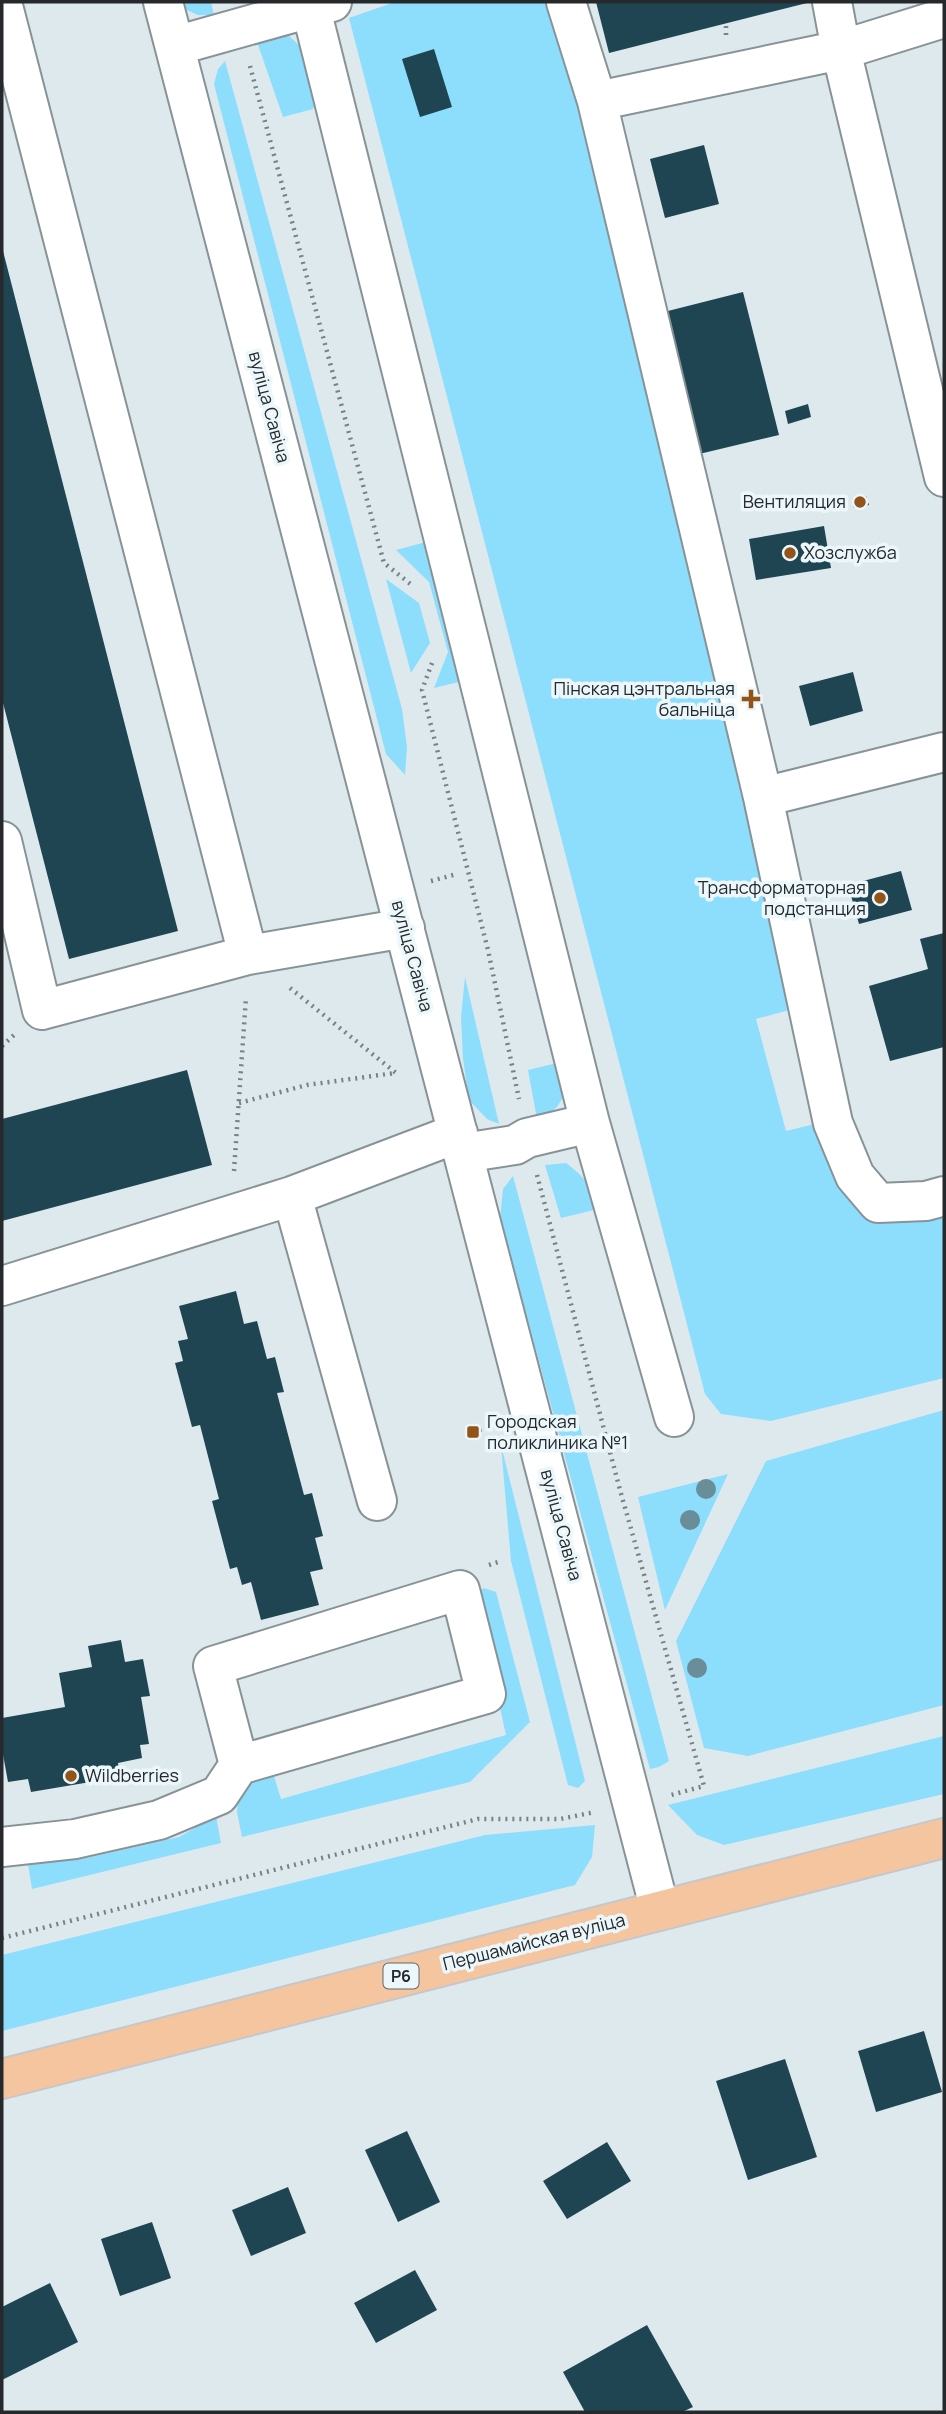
<svg xmlns="http://www.w3.org/2000/svg" width="946" height="2414" font-family="Manrope,sans-serif">
  <rect width="100%" height="100%" fill="#dee9ee"/>
  <path fill="#8dddfc" d="M184,2H211L214,15H198L187,10Z
    M395,2H553L568,34L793,1009L756,1019L786,1131L823,1122L836,1174L944,1208V1378L771,1421L721,1414L705,1394L349,18Z
    M285,32L304,50L318,97L313,109L283,117L256,39Z
    M225,61L402,709L407,747L405,775L386,754L214,84L218,69Z
    M426,542L463,681L434,688L448,652L429,582L396,550Z
    M386,579L419,603L430,643L411,673Z
    M465,977L499,1124L487,1119L469,1100L463,1059L461,1017Z
    M557,1063C568,1091 567,1107 537,1119L528,1070Z
    M566,1163C584,1177 593,1185 594,1210L561,1218L545,1165Z
    M513,1176L669,1761L659,1767L650,1769L500,1218L503,1189Z
    M944,1410V1705L748,1756L704,1748L676,1641L766,1461Z
    M501,1445L585,1781L578,1788L568,1785L511,1561Z
    M728,1474L665,1610L638,1497Z
    M484,1588L496,1592L530,1722L470,1782L242,1837L237,1812L238,1795L256,1777L273,1773L281,1799L506,1735L475,1594Z
    M944,1736V1794L724,1845L697,1835L668,1805Z
    M216,1816L221,1843L32,1889L28,1864L87,1858L179,1837Z
    M595,1825L592,1857L575,1885L2,2031V1955L485,1835Z"/>
  <path fill="#1f4553" d="M596,2H807V3L609,53Z
    M434,49L452,107L420,117L402,59Z
    M704,145L719,204L665,218L650,159Z
    M3,251L178,931L69,959L2,699Z
    M743,292L779,435L695,455L660,313Z
    M808,404L811,417L788,424L785,411Z
    M866,496L869,505L854,508L852,500Z
    M824,526L831,568L756,580L749,539Z
    M853,672L863,711L810,726L799,686Z
    M901,871L912,910L859,924L848,885Z
    M944,933V1047L890,1061L869,986L928,969L920,939Z
    M187,1070L212,1165L2,1221V1119Z
    M236,1291L244,1324L257,1321L267,1359L275,1357L284,1392L277,1393L304,1495L312,1493L323,1536L315,1538L323,1569L310,1572L319,1605L261,1620L251,1582L242,1585L237,1567L230,1569L212,1501L219,1499L200,1425L192,1427L175,1363L183,1361L178,1341L188,1339L179,1306Z
    M121,1640L125,1662L143,1659L150,1696L141,1697L149,1744L140,1745L142,1758L118,1763L120,1777L31,1792L28,1779L8,1782L2,1749V1718L65,1707L59,1673L92,1667L88,1646Z
    M924,2031L942,2092L876,2112L858,2051Z
    M785,2059L817,2157L748,2180L716,2081Z
    M407,2131L440,2202L398,2222L365,2150Z
    M607,2142L631,2181L567,2219L543,2181Z
    M288,2187L306,2233L251,2256L232,2210Z
    M152,2222L171,2278L120,2296L101,2239Z
    M415,2270L437,2310L376,2343L354,2303Z
    M50,2283L78,2342L2,2380V2307Z
    M647,2325L693,2407L682,2412H585L563,2372Z"/>
  <g fill="none" stroke-linecap="round" stroke-linejoin="round">
    <g stroke="#889397" stroke-width="42">
      <path id="minor" d="M163,2L660,1910
        M566,2L597,101L763,797L833,1123L855,1176L878,1203L926,1201L944,1196
        M832,2L841,50L944,477
        M311,9L590,1123L674,1417
        M175,46L332,2
        M597,101L841,50L944,18
        M763,797L944,752
        M2,841L42,1010L248,955L2,2
        M248,955L405,928
        M463,1153L515,1145L527,1138L590,1123
        M292,1196L377,1501
        M2,1286L292,1196L458,1133
        M2,1847L75,1839L159,1820L219,1795L239,1765L486,1694L460,1590L213,1666L239,1765"/>
    </g>
    <g stroke="#c6c7c8" stroke-width="42">
      <path id="major" d="M2,2079L944,1838"/>
    </g>
    <path stroke="#7a8184" stroke-width="4.5" stroke-dasharray="2 5" stroke-linecap="butt" d="M726,35V23
      M250,66L384,563L413,586
      M432,663L422,690L488,950L519,1099
      M431,881L457,874
      M290,988L396,1073
      M2,1046L14,1035
      M239,1103L307,1085L395,1073
      M234,1171L246,997
      M537,1175L620,1490L704,1786L671,1795
      M473,1432L492,1426
      M489,1565L501,1561
      M2,1938L478,1819H560L595,1812"/>
    <use href="#minor" stroke="#fff" stroke-width="38"/>
    <use href="#major" stroke="#f4c59f" stroke-width="38"/>
  </g>
  <g fill="#698d99">
    <circle cx="706" cy="1489" r="10"/>
    <circle cx="690" cy="1520" r="10"/>
    <circle cx="697" cy="1668" r="10"/>
  </g>
  <g fill="#925418" stroke="#ebf7fb" stroke-width="2.5">
    <circle cx="860" cy="502" r="7"/>
    <circle cx="790" cy="553" r="7"/>
    <path d="M747.5 688.5h7v7h7v7h-7v7h-7v-7h-7v-7h7z"/>
    <circle cx="880" cy="898" r="7"/>
    <rect x="466" y="1425" width="14" height="14" rx="3.5"/>
    <circle cx="71" cy="1776" r="7"/>
  </g>
  <g text-anchor="middle" stroke-width="7" stroke-linejoin="round" paint-order="stroke">
    <rect fill="#ebf7fb" stroke="#606769" stroke-width="2" x="383.5" y="1963.5" width="35" height="25" rx="5"/>
    <g font-size="16" font-weight="bold" fill="#25292b">
      <text x="401" y="1982">Р6</text>
    </g>
    <g font-size="18" fill="#25292b" stroke="#ebf7fb">
      <text transform="translate(269 407) rotate(75)" y="6">вуліца Савіча</text>
      <text transform="translate(412 956) rotate(75)" y="6">вуліца Савіча</text>
      <text transform="translate(561 1525) rotate(75)" y="6">вуліца Савіча</text>
      <text transform="translate(534 1942) rotate(-14)" y="6">Першамайская вуліца</text>
    </g>
    <g font-size="18" fill="#25292b" stroke="#ebf7fb" text-anchor="end">
      <text x="846" y="508">Вентиляция</text>
      <text x="804" y="559" text-anchor="start">Хозслужба</text>
      <text x="735" y="695">Пінская цэнтральная<tspan x="735" dy="21">бальніца</tspan></text>
      <text x="866" y="894">Трансформаторная<tspan x="866" dy="21">подстанция</tspan></text>
      <text x="487" y="1428" text-anchor="start">Городская<tspan x="487" dy="21">поликлиника №1</tspan></text>
      <text x="85" y="1782" text-anchor="start">Wildberries</text>
    </g>
  </g>
  <rect width="946" height="2414" fill="none" stroke="#25292b" stroke-width="7"/>
</svg>
